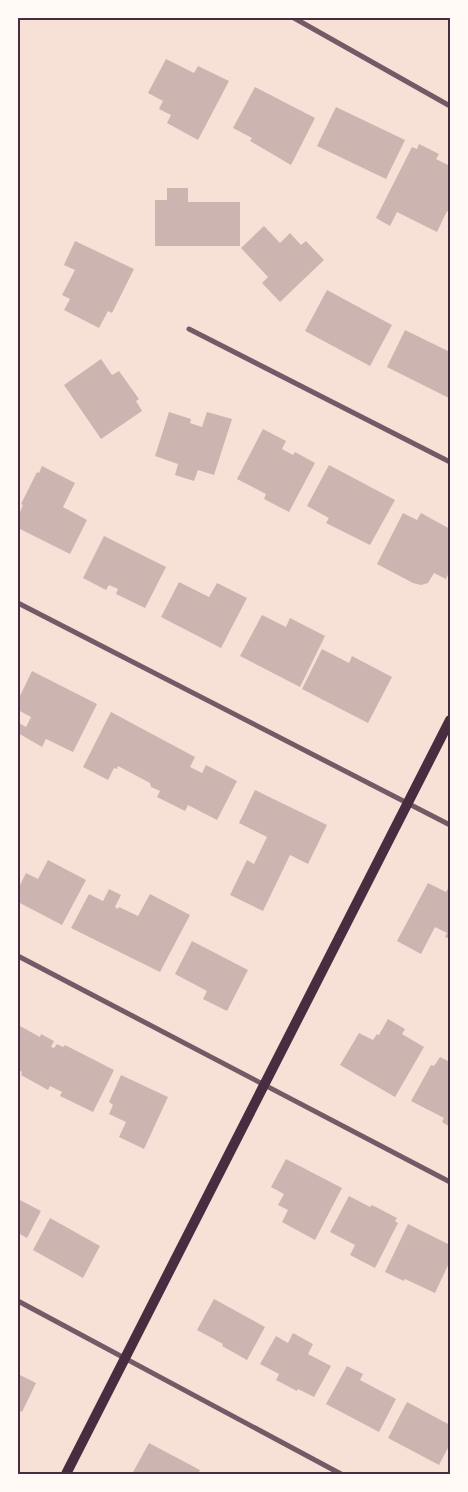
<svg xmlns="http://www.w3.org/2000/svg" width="468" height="1492" font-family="Cabin,sans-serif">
  <rect width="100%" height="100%" fill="#f7e1d7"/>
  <path fill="#ccb4b1" d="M166,59L194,73L198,66L229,81L198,140L167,123L171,115L159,109L163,101L148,93Z
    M255,87L315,118L291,165L250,141L252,138L233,128Z
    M336,107L405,140L386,179L317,146Z
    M419,144L439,154L436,159L450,166V213L447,211L437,232L397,212L390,226L376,218L412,147L417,149Z
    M167,188H188V202H240V246H155V200H167Z
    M264,226L280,243L290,233L301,245L306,241L324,260L280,302L262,283L268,277L241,248Z
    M75,241L134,269L112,313L108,311L99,328L64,310L70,299L62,295L75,270L64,265Z
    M327,290L392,325L370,366L305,331Z
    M405,330L450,352L449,398L387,367Z
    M101,359L112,375L119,371L139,399L136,401L142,411L101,439L64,385Z
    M169,412L191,419L190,423L202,427L207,412L232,419L214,475L198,470L194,481L175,475L178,464L155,456Z
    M263,429L286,441L282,449L293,455L295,452L315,463L289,512L264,499L266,494L237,479Z
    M329,465L395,500L370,545L326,523L329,518L307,506Z
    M42,466L75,483L63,507L87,520L70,554L18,528V517L23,505L21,504L37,472L39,473Z
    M403,513L417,520L421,513L450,529V570L446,579L434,573L428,583L421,585L413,583L377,564Z
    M104,536L166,567L145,608L116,594L118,589L109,585L106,590L83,578Z
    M179,582L209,597L217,583L247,598L221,648L161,617Z
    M262,615L286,627L290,618L325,636L300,687L240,656Z
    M322,649L349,663L352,656L392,677L368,723L302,689Z
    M32,671L97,704L73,752L46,739L42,747L18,733L19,723L26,727L31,717L18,710V700Z
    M111,712L195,757L190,767L202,773L206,765L237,781L217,820L188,805L185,811L157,797L160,791L151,787L150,783L118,766L117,769L114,768L108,780L83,767Z
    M255,790L327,825L308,864L290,855L263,911L230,895L247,860L254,864L267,837L239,823Z
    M48,860L86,880L62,925L18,902V889L26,873L38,879Z
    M428,883L446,892L449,887L450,888V939L445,937L447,933L435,927L421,954L397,941Z
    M109,889L121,895L115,907L118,909L119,907L138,916L150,894L190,915L160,972L71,928L89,894L103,901Z
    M192,941L248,970L227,1011L203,999L207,991L175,974Z
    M388,1019L405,1029L402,1034L424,1047L395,1097L340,1065L359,1033L373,1040L377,1034L379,1035Z
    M20,1026L40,1037L41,1034L54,1041L51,1047L54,1048L57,1044L63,1047L65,1045L114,1070L93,1112L60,1096L62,1092L50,1086L48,1090L21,1075L22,1072L18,1070V1031Z
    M440,1057L450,1062V1127L442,1122L444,1118L411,1101L431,1065L434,1066Z
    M121,1075L168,1097L144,1149L119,1137L126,1122L109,1114L113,1105L109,1102Z
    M286,1159L342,1188L315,1240L282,1222L288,1210L278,1205L284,1194L271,1187Z
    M349,1196L370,1207L372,1205L397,1218L395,1221L398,1223L375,1268L350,1255L355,1245L330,1232Z
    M18,1199L41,1211L27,1238L18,1233Z
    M50,1218L100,1246L83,1278L33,1250Z
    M408,1224L450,1245V1261L435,1293L405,1279L404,1281L385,1272Z
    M214,1299L265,1327L247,1360L222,1346L223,1344L197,1330Z
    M293,1333L313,1344L308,1354L331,1366L314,1397L298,1389L297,1391L276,1380L279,1374L260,1364L276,1336L288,1343Z
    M347,1366L363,1374L360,1380L396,1399L379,1432L326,1404Z
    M18,1374L36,1383L22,1412L18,1410Z
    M407,1402L450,1425V1444L439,1465L388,1438Z
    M149,1443L200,1470L198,1474H132Z"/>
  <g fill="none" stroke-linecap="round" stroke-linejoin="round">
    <path stroke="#755966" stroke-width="5" d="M294,18L450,106
      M189,329L450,462
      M18,603L450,825
      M18,956L450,1182
      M18,1301L341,1474"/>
    <path stroke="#4a2c40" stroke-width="10" d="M66,1474L450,720"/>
  </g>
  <rect width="468" height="1492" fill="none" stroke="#fffaf5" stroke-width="38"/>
  <rect x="19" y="19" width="430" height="1454" fill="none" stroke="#4a2c40" stroke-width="2"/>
</svg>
